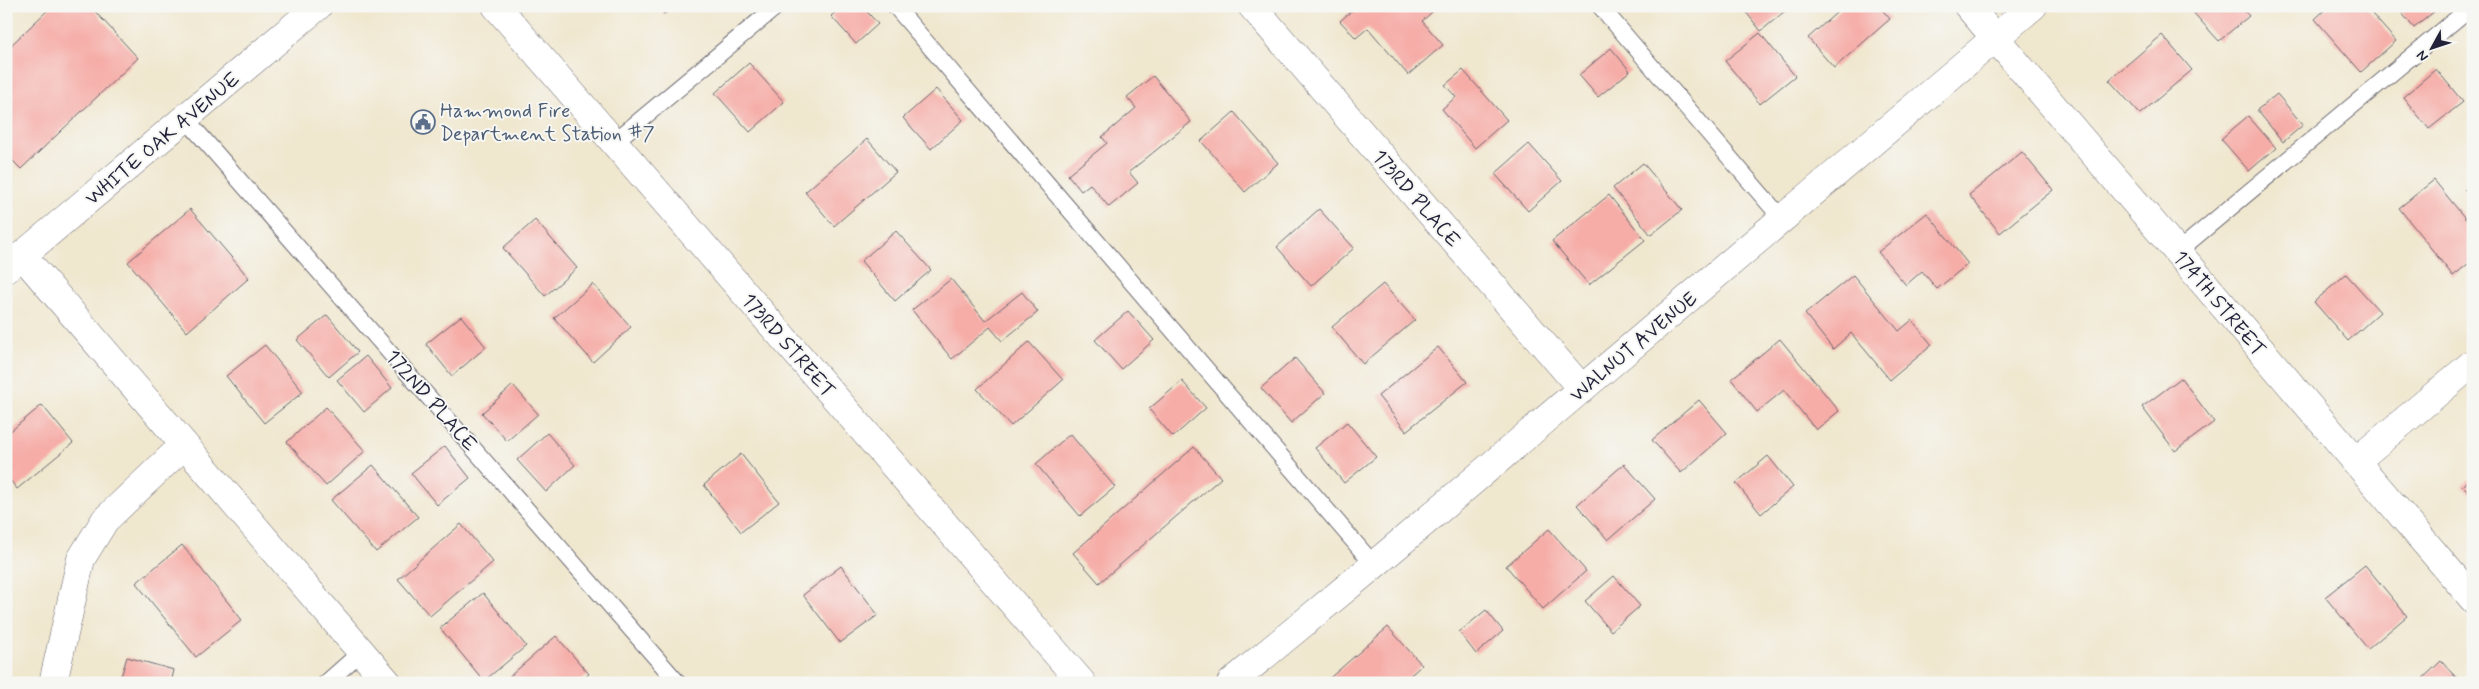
<svg xmlns="http://www.w3.org/2000/svg" width="2479" height="689" font-family="Mynerve,sans-serif">
  <rect width="100%" height="100%" fill="#f6f6f2"/>
  <filter id="ink" filterUnits="userSpaceOnUse"><feTurbulence type="fractalNoise" baseFrequency=".02" numOctaves="2"/><feDisplacementMap in="SourceGraphic" scale="10" xChannelSelector="R" yChannelSelector="G"/><feConvolveMatrix kernelMatrix="1 2 1 2 8 2 1 2 1" color-interpolation-filters="sRGB"/></filter>
  <filter id="wash" filterUnits="userSpaceOnUse"><feTurbulence type="fractalNoise" baseFrequency=".0096" numOctaves="4" result="noise"/><feDisplacementMap in="SourceGraphic" scale="20" xChannelSelector="R" yChannelSelector="G"/><feGaussianBlur stdDeviation="1.12" result="paint"/><feColorMatrix in="noise" values="0 0 0 0 0 0 0 0 0 0 0 0 0 0 0 0 0 1.4 0 .05"/><feComposite in="paint" operator="in"/></filter>
  <g filter="url(#wash)">
    <rect width="100%" height="100%" fill="#f0e7cf"/>
    <g id="blocks">
      <path fill="#f6ada8" d="M52,6H90L138,58L21,169L6,154V50Z
        M658,6H674L664,14Z
        M843,6H862L878,24L856,44L831,16Z
        M1357,6H1439L1422,21L1443,45L1408,75L1368,28L1356,38L1340,21Z
        M1741,6H1791L1761,31Z
        M1844,6H1879L1890,19L1834,68L1808,38Z
        M2194,6H2240L2249,16L2219,41L2191,10Z
        M2329,6H2365L2396,41L2361,72L2315,19Z
        M2396,6H2441L2414,28Z
        M1760,33L1795,76L1760,104L1725,61Z
        M2162,35L2192,70L2140,114L2109,80Z
        M1611,48L1630,71L1598,97L1579,75Z
        M749,63L784,102L750,132L715,93Z
        M2436,69L2463,102L2429,129L2403,97Z
        M1463,70L1507,120L1475,148L1442,109L1456,97L1445,85Z
        M1153,76L1191,122L1129,172L1138,183L1109,207L1090,184L1081,191L1068,175L1107,143L1102,137L1136,108L1127,97Z
        M936,89L963,120L931,149L903,118Z
        M2277,94L2303,125L2283,142L2257,110Z
        M1234,112L1278,163L1245,192L1201,141Z
        M2248,116L2276,148L2249,171L2221,139Z
        M867,139L896,172L834,226L805,192Z
        M1529,144L1562,181L1528,211L1495,174Z
        M2022,152L2053,190L2000,233L1969,195Z
        M1643,163L1682,210L1651,235L1613,188Z
        M2434,180L2473,228V260L2453,276L2399,208Z
        M2473,182V199L2464,190Z
        M1609,195L1645,240L1589,285L1552,241Z
        M190,209L249,278L187,332L128,262Z
        M1319,209L1354,248L1311,286L1277,247Z
        M1927,213L1968,264L1937,289L1922,271L1906,285L1878,252Z
        M535,220L577,268L545,296L503,248Z
        M896,231L931,270L895,301L861,261Z
        M2346,274L2380,312L2348,341L2314,302Z
        M1853,275L1899,331L1912,320L1932,345L1890,380L1851,333L1833,349L1805,314Z
        M951,279L985,321L1022,292L1038,312L1002,341L990,327L952,359L912,310Z
        M593,284L631,327L593,362L554,318Z
        M1383,284L1415,320L1363,364L1332,327Z
        M1128,311L1154,340L1121,369L1095,340Z
        M327,315L358,352L329,377L297,340Z
        M461,316L486,347L452,376L426,344Z
        M1780,339L1839,411L1816,430L1784,390L1757,412L1731,379Z
        M1029,342L1063,380L1011,426L977,389Z
        M265,345L303,392L264,423L226,376Z
        M1438,347L1467,382L1406,431L1378,396Z
        M366,356L392,388L364,412L337,380Z
        M1295,358L1325,393L1291,423L1261,388Z
        M2181,378L2214,422L2175,451L2142,407Z
        M1182,381L1206,408L1173,437L1149,409Z
        M513,385L538,414L507,441L482,413Z
        M1699,400L1727,433L1681,473L1652,440Z
        M42,405L73,443L17,489L6,475V435Z
        M326,407L365,451L326,486L287,442Z
        M1347,422L1376,457L1344,483L1315,448Z
        M547,433L575,465L546,492L517,460Z
        M1070,434L1115,487L1080,516L1036,464Z
        M445,446L470,478L437,505L411,473Z
        M1194,447L1221,478L1099,583L1073,553Z
        M741,454L779,502L741,532L704,485Z
        M1768,456L1793,487L1761,514L1736,483Z
        M1624,464L1655,499L1608,540L1577,505Z
        M373,465L418,517L376,552L331,500Z
        M2473,475V497L2462,486Z
        M461,524L493,562L430,616L398,579Z
        M1549,529L1586,571L1543,609L1506,566Z
        M182,545L242,620L196,657L136,583Z
        M2365,565L2407,616L2368,649L2325,597Z
        M841,566L878,615L840,643L803,595Z
        M1614,576L1640,606L1611,631L1585,601Z
        M483,593L526,646L484,681L440,628Z
        M1486,610L1503,631L1476,654L1459,632Z
        M1388,627L1422,665L1402,683H1324Z
        M556,636L589,674L579,683H502Z
        M127,657L174,670L171,683H119Z
        M2441,661L2461,683H2418Z"/>
    </g>
  </g>
  <g filter="url(#ink)">
    <use href="#blocks" fill-opacity="0" stroke="#6a676f" stroke-width="1"/>
    <g fill="none" stroke-linecap="round" stroke-linejoin="round">
      <g stroke="#6a676f" stroke-width="18">
        <path id="lane" d="M895,6L1374,565
          M1600,6L1782,219
          M185,118L678,683
          M614,142L777,6
          M2177,252L2472,6
          M326,683L361,652"/>
      </g>
      <g stroke="#6a676f" stroke-width="29">
        <path id="street" d="M1252,6L1582,389
          M1968,6L2473,599
          M22,255L388,683
          M6,269L318,6
          M2355,462L2473,363
          M53,683L81,559L105,520L184,445
          M1231,683L1374,565L2033,6"/>
      </g>
      <g stroke="#6a676f" stroke-width="29">
        <path id="secondary" d="M496,6L1082,683"/>
      </g>
      <use href="#lane" stroke="#fff" stroke-width="16"/>
      <use href="#street" stroke="#fff" stroke-width="28"/>
      <use href="#secondary" stroke="#fff" stroke-width="28"/>
    </g>
  </g>
  <defs>
    <g id="civic-ring" transform="scale(1.25)"><circle r="9.5" fill="#f6f6f2" stroke="#5c6f8a" stroke-width="1.5"/><path d="M-.6-6.5H3V-4.5H.6V-3L4-1V1h2V6H-6V1h2V-1L-.6-3ZM-1.2 2.5V6h2.4V2.5Z" fill="#5c6f8a"/></g>
  </defs>
  <g fill-rule="evenodd">
    <use href="#civic-ring" x="423" y="122"/>
  </g>
  <g text-anchor="middle" stroke-width="4" stroke-linejoin="round" paint-order="stroke">
    <g font-size="20" fill="#4e5e75" stroke="#f6f6f2" text-anchor="start">
      <text x="440" y="117">Hammond Fire<tspan x="440" dy="23">Department Station #7</tspan></text>
    </g>
    <g font-size="20" fill="#22223b" stroke="#f6f6f2">
      <text transform="translate(162 138) rotate(-40)" y="7">WHITE OAK AVENUE</text>
      <text transform="translate(1417 198) rotate(49)" y="7">173RD PLACE</text>
      <text transform="translate(2220 303) rotate(50)" y="7">174TH STREET</text>
      <text transform="translate(789 345) rotate(49)" y="7">173RD STREET</text>
      <text transform="translate(1633 346) rotate(-40)" y="7">WALNUT AVENUE</text>
      <text transform="translate(432 400) rotate(49)" y="7">172ND PLACE</text>
    </g>
  </g>
  <rect width="2479" height="689" fill="none" stroke="#f6f6f2" stroke-width="25"/>
  <g transform="translate(2432 48) rotate(230)" stroke="#f6f6f2" stroke-width="4" paint-order="stroke">
  <path d="M0-4L9 19L0 12L-9 19Z" fill="#22223b"/>
  <text y="-8" font-size="14" font-weight="bold" text-anchor="middle" fill="#22223b">N</text>
  </g>
</svg>
